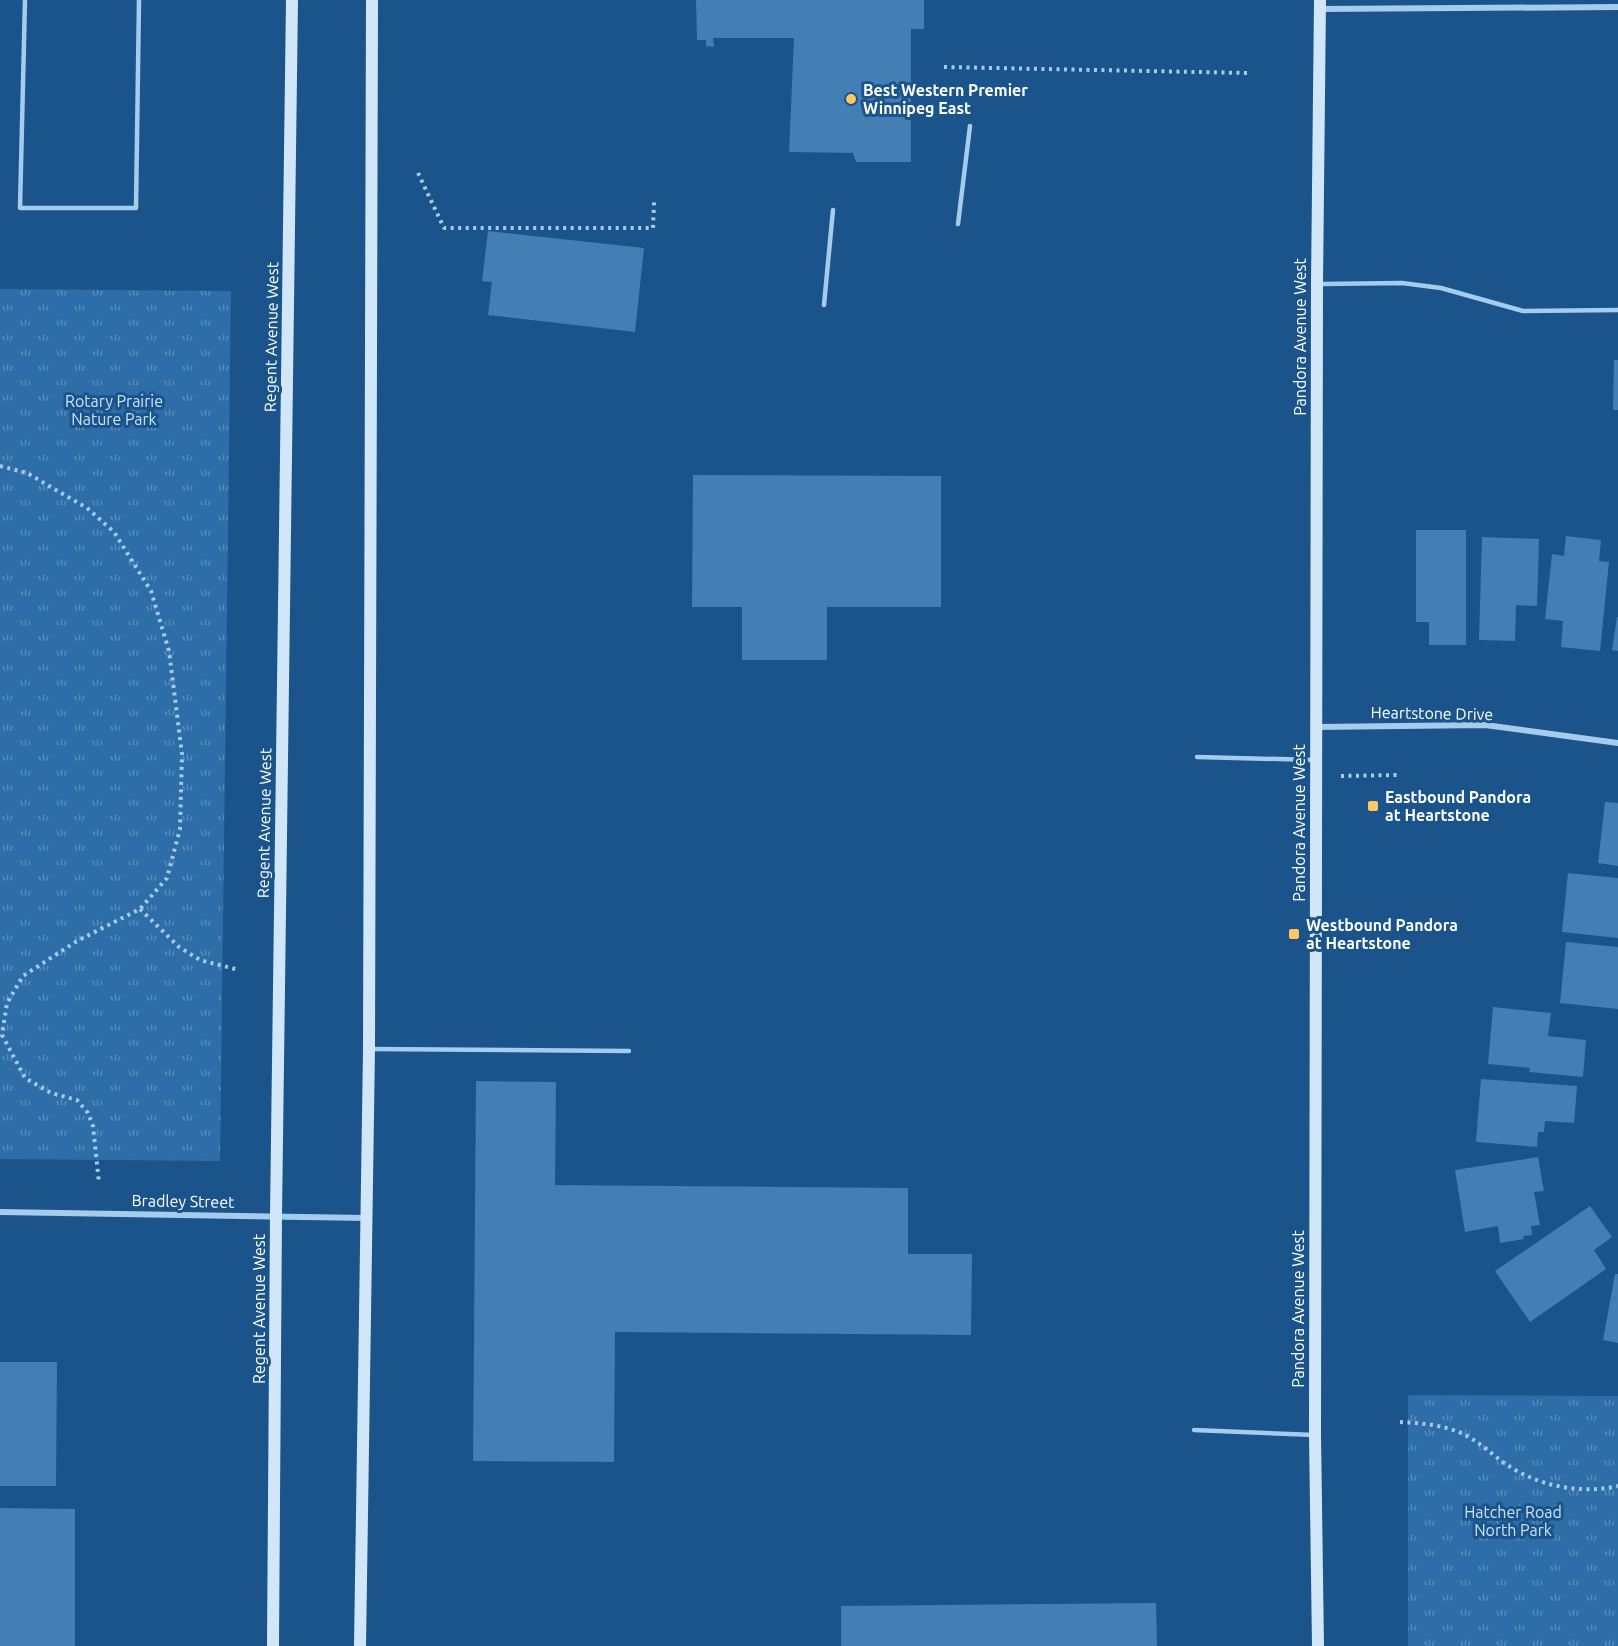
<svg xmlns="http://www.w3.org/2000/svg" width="1618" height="1646" font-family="Ubuntu,sans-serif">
  <defs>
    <pattern id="grass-tufts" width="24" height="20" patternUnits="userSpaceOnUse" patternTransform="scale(1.5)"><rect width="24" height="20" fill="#2d6ea9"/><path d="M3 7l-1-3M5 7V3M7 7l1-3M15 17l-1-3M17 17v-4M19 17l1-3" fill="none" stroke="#578bba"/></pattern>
  </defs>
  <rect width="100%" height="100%" fill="#1a548b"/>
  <path fill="url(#grass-tufts)" d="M0,289L231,291L220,1161L0,1159Z
    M1408,1395L1618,1396V1646H1408Z"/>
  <path fill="#437eb4" d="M696,0H924V29H911V162H856L853,153L789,152L794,38H713L714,47L706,46V40H697Z
    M488,231L644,248L635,332L488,315L492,282L482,281Z
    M1614,360H1618V410H1613Z
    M693,475L941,476V607H827V660H742V607H692Z
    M1416,530H1466V645H1429V622H1416Z
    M1566,536L1601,540L1599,561L1609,562L1600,651L1561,647L1563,621L1545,619L1552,554L1564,556Z
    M1482,537L1539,539L1537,606L1516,605L1515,641L1479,640Z
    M1617,617H1618V651L1612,650Z
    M1605,802L1618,803V866L1598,863Z
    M1568,873L1618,878V938L1562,932Z
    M1566,942L1618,947V1009L1560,1003Z
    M1493,1007L1551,1013L1548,1036L1586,1040L1583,1077L1529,1072L1530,1068L1488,1064Z
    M1481,1079L1577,1086L1574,1123L1545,1121L1544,1132H1538L1537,1147L1476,1142Z
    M476,1081L556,1082L555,1185L908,1188V1254H972L971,1335L615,1332L614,1462L473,1461Z
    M1538,1157L1544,1191L1534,1192L1540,1225L1531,1226L1532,1235L1523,1236L1524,1239L1500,1243L1498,1226L1465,1232L1455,1170Z
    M1590,1206L1612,1237L1594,1250L1606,1269L1530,1322L1495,1271Z
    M1615,1274H1618V1343L1603,1340Z
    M0,1362H57L56,1486H0Z
    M0,1508L75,1509V1646H0Z
    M1156,1603L1157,1646H841V1606Z"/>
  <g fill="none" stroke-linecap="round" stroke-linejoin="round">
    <path stroke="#a5cbed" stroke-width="4" stroke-dasharray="3 4.5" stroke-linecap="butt" d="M944,67L1247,73
      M418,173L444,228H653L654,202
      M0,466L27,473L87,508L114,532L151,591L169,651L182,754L180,829L167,878L140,909L77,941L23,976L7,1003L2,1035L25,1078L51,1093L77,1100L88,1113L93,1126L99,1183
      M1341,776L1400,775
      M140,909L179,947L200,960L239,970
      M1400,1422C1421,1423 1444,1425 1463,1434C1482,1443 1495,1458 1512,1468C1543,1487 1583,1494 1618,1486"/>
    <path stroke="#a5cbed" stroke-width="4.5" d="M25,0L20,208H136L139,0
      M958,224L970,126
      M1320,284L1402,283L1441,288L1523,311L1618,310
      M824,305L833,210
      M1197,757L1314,760
      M369,1049L629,1051
      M1194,1430L1315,1435"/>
    <path stroke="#a5cbed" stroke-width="6" d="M1320,9L1618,7
      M1316,727L1485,725L1618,743
      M0,1212L366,1218"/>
    <path stroke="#d2e6fa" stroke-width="12" d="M273,1646L276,1215L292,0
      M360,1646L369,1049L372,0
      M1318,1646L1315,1435L1317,284L1320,0"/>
  </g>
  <g fill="#ffc661" stroke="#1a548b" stroke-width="2">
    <circle cx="851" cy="99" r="6"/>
    <rect x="1367" y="800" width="12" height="12" rx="3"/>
    <rect x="1288" y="928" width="12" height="12" rx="3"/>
  </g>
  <g text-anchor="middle" stroke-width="6" stroke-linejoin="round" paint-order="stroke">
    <g font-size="16" font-weight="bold" fill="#fff" stroke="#1a548b" text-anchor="start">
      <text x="863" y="96">Best Western Premier<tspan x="863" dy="18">Winnipeg East</tspan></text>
      <text x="1385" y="803">Eastbound Pandora<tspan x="1385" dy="18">at Heartstone</tspan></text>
      <text x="1306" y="931">Westbound Pandora<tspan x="1306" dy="18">at Heartstone</tspan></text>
    </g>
    <g font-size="16" fill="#fff" stroke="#1a548b">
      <text transform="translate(271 337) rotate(-89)" y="6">Regent Avenue West</text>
      <text transform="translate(1300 337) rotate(-90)" y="6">Pandora Avenue West</text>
      <text transform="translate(1432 713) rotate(1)" y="6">Heartstone Drive</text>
      <text transform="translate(264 823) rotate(-89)" y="6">Regent Avenue West</text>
      <text transform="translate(1299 823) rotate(-90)" y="6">Pandora Avenue West</text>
      <text transform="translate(183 1201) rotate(1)" y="6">Bradley Street</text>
      <text transform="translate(259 1309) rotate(-90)" y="6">Regent Avenue West</text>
      <text transform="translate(1298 1309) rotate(-90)" y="6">Pandora Avenue West</text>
    </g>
    <g font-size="16" fill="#cbe3fa" stroke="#1a548b">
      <text x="114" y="407">Rotary Prairie<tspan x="114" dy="18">Nature Park</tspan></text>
      <text x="1513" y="1518">Hatcher Road<tspan x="1513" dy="18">North Park</tspan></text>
    </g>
  </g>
</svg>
